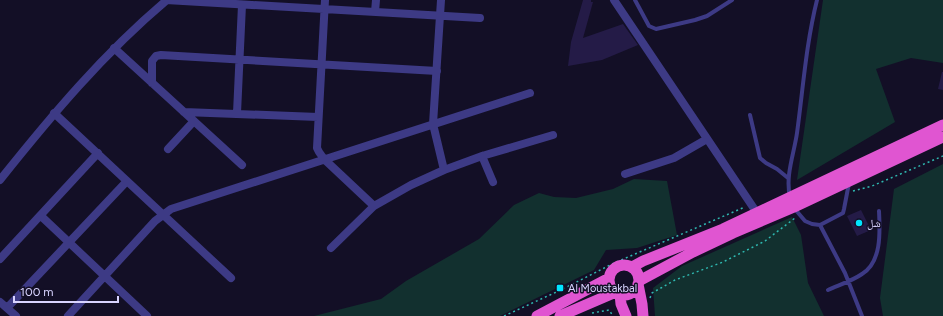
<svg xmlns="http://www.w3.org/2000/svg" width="943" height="316" font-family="Figtree,'Noto Naskh Arabic',sans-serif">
  <rect width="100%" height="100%" fill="#130f26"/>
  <path fill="#12302f" d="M823,0H943V63L911,58L876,69L895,122L797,180Z
    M943,164V316H883L880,298L894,189Z
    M634,179L667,181L677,235L637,248L606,250L594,270L500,316H314L381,299L406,281L479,239L514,205L539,193L554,197L576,198L613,189Z
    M792,217L801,235L808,283L824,316H655L653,288L682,266Z"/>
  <path fill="#241b47" d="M583,0H591V2H593L583,38L623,24L638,45L602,60L568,66L571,42Z
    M942,72H943V90L938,89Z
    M861,210L871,230L857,236L847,216Z"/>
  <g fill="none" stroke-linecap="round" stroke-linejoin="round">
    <path stroke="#2fb8b0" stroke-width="1.5" stroke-dasharray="2 3" stroke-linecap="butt" d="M853,191L872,186L943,156
      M650,298L652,293L675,280L723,262L765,241L795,218
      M592,313L609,310L613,316
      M504,316L563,289L614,263L745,207"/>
    <path stroke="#3d3a85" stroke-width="4" d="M635,0L649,26L656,29L695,20L707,16L732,0
      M750,115L760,158L766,163L777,169L788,178
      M790,197C785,176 794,154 797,133C803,89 806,44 817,0
      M794,208L805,221L812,224L820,225L843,213L844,209L849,183
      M820,225L845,273L862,316
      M828,290C839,285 852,281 862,274C882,262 880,231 879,211"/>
    <path stroke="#3d3a85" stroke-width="8" d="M166,0L480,18
      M325,0L317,148L319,152L324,159L374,206
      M441,0L433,124L444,170
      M614,0L757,213
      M375,12L376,0
      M114,48L242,165
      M152,83V61L156,56L161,55L437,71
      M184,112L318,117
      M54,113L231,278
      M237,113L242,5
      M168,149L194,121
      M482,156L493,182
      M625,174L674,158L707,139
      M0,180C51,116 104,53 167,0
      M41,216L147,316
      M331,248L374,206L411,185L444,170L482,156L553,135
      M0,259L98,153
      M0,302L16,316
      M7,308L127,181
      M68,316L155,221L171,209L530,93"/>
    <path stroke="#e055d1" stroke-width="11" d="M609 280a15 15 0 1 1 30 0a15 15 0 1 1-30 0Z
      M632,267L643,261L723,229L943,125
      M639,281L693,252L733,233L794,207L943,137
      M638,284L642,304L643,316
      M620,294L621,304L626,316
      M537,316L609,278
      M560,316L616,292"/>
  </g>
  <g fill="#00e5ff" stroke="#130f26" stroke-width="1.5">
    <circle cx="859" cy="223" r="4"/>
    <rect x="556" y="284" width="8" height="8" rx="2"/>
  </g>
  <g text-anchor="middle" stroke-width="3" stroke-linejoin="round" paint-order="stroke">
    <g font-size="11" fill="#d9d4ff" stroke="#130f26" text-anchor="start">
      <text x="867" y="227">شل</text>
      <text x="568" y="292">Al Moustakbal</text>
    </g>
  </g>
  <path d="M14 296v6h104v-6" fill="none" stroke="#d9d4ff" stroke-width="2"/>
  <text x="20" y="296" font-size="12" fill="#d9d4ff" stroke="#130f26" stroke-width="3" paint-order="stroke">100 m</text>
</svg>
